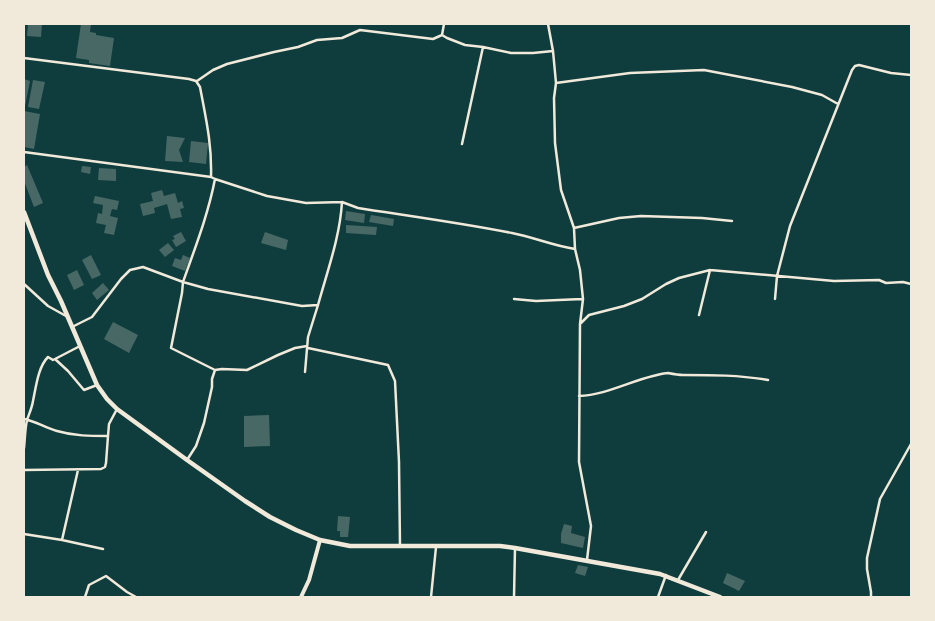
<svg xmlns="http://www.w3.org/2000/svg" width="935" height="621" font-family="'Noto Sans',sans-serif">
  <rect width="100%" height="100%" fill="#0f3d3e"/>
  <path fill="#486865" d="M28,24H42L41,37L27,36Z
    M81,24H91L90,32L96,33V35L114,38L110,66L89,63V60L76,58Z
    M24,79L30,81L25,106H24Z
    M33,80L45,82L39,109L28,107Z
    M24,111L40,114L34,149L24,147Z
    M167,136L185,138L179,150L183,162L165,161Z
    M191,141L208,143L206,164L189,162Z
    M27,165L43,203L34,207L24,181V167Z
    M82,166L91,167L90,174L81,172Z
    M99,168L116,169V181L98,180Z
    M162,190L164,196L175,193L178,203L182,201L184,208L180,209L182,217L171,219L167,204L154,208L155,213L143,216L140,204L153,201L151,193Z
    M95,196L119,201L117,210L112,209L110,216L118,218L114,235L104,233L106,225L96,223L98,213L102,214L103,205L93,203Z
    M346,211L365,214L364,223L345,220Z
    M371,215L394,219L393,226L369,222Z
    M346,225L377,227L376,235L346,233Z
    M181,232L186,241L176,247L172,240L175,239L173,236Z
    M265,232L288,240L286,250L261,243Z
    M168,243L174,250L165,257L159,250Z
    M91,255L101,275L92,279L82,260Z
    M183,255L190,258L185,271L172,266L175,258L181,260Z
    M77,270L84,285L74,290L67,275Z
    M103,283L109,290L97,300L92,293Z
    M113,322L138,335L129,353L104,339Z
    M269,415L270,446L244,447V416Z
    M338,516L350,517L348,537H340V531H337Z
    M564,524L572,526L571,533L585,537L583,548L561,543V534Z
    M578,565L588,567L585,576L575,573Z
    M727,573L745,581L739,591L723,583Z"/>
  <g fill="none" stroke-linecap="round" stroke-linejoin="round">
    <path stroke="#f1e9da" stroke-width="2.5" d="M548,24L553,51L556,83L554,98L555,143L561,190L574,228L575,249L580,270L583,299L580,324L579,462L591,526L587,560
      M442,35L444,24
      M24,58L189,79L196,81L200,87C206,119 212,144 211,177L215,179L267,196L306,203L342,202L358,208C409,216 461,223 512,233C533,237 554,246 575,249
      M197,81L213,70L227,64L274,52L298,47L317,40L342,38L360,30L433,39L442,35L447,38L465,45L483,47L511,53H533L553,51
      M556,83L630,73L704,70L792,87L822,95L838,104
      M462,144L483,47
      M24,152L211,177
      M574,228L619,218L641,216L702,218L732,221
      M24,284L48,306L66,316
      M514,299L536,301L582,299
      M775,299L777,276L790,226L852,70L855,66L859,65L891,73L911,75
      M318,305C327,272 340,237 342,202
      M699,315L710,270
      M581,323L589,315L624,306L642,299L666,284L679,278L710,270L834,281L879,280L886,283L903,282L911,284
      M72,327L92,317L121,279L130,270L143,267L183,282C195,248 208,215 215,179
      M308,348L388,365L395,381L399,462L400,546
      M55,359L68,371L84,390L97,385
      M215,370L171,348L182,293L183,282L208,289L302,306L318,305L308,337L305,372
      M579,396C605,395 628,382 653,376C658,375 663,373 668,373C673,374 678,375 683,375C712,375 740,375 768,380
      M24,419C35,421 46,428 57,431C74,436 90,436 108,436L109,424L117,409
      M24,448C25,439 25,429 27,420C29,414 32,408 33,401C36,387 38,367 48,357L53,360L55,359L80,346
      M187,460L196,446L204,423L212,387V379L215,370L222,369L247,370L278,355L295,348L307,346
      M24,470L101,469L105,467L106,463L108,436
      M24,534L62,540L103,549
      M62,540L78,470
      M678,580L706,532
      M85,597L89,585L106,576L127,592L136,597
      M431,597L436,547
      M514,597L515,548
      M658,597L666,575
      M871,597V592L867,569V558L880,499L911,444"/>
    <path stroke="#f1e9da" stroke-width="4" d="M301,597L309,580L320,540"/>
    <path stroke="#f1e9da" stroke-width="4.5" d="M24,212L48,275L61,301L97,385L107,399L117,409L187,460L245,501L270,517L296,530L320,540L350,546H500L515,548L660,574L720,597"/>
  </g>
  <rect width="935" height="621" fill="none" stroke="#f1e9da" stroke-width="50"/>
</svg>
